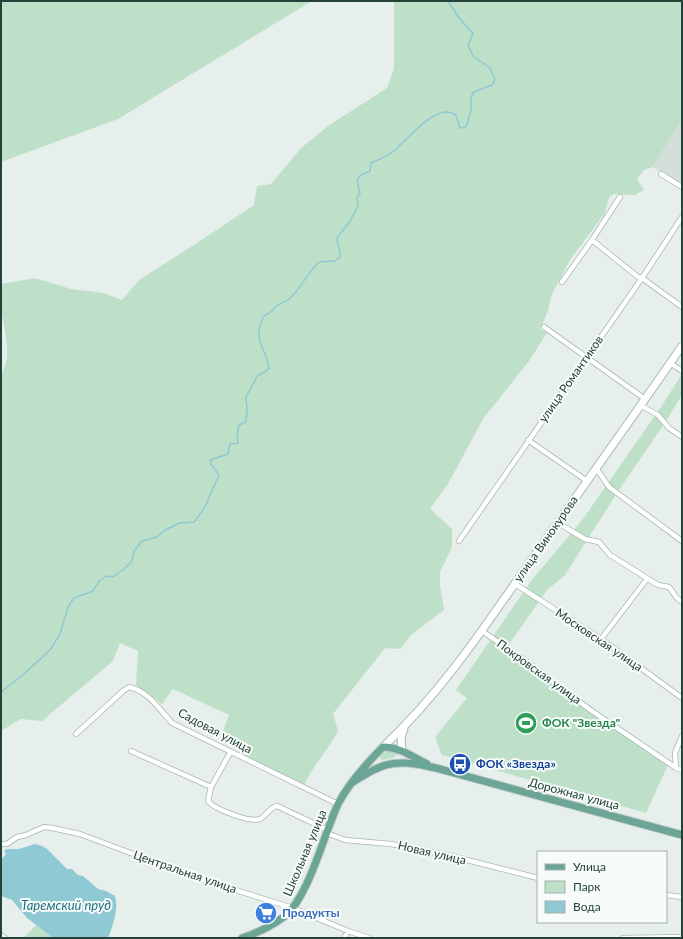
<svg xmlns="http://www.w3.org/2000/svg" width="683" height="939" font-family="Lato,sans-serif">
  <rect width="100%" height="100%" fill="#e6efeb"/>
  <path fill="#d4dfda" d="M681,119L682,120V185L652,167Z"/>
  <path fill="#bfe0c8" d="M1,1H312L118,119L1,162Z
    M394,1H682V120L652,167L644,170L637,179L644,190L635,195L614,194L609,197L605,213L570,260L551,296L548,311L540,329L547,333L529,361L483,419L448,484L430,509L452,529V547L440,572V585L444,610L411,635L400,649L385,648L333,714L338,731C328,750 313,766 304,785L245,756L248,744L223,731L229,715L173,689L162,704L136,685L138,651L120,643L113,661L42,721L21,719L1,731V375C14,353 3,329 1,307C0,299 1,292 1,284L35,278L71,289L104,293L122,300L139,280L200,241L254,205L257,186L271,184L301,148L328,126L387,88L394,69Z
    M682,374V395L666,421L617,493L565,575L547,590L505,650L588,710L666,763L668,765L646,813L442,755L435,737L467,698L456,690L531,581L583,519L661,407Z
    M389,750L396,752L397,755L393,758L382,760L380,759L381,755Z
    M36,925L53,938H23Z"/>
  <path fill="#8ec9d4" d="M35,844L42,846L47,849L67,869H72L78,875L83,876L98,889L106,891L115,896C119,908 113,926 108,938H53L27,918L12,900L1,896V860L6,854L4,851L7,849H19Z"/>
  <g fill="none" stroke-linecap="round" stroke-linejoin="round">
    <path stroke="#8ec9d4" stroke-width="1.5" d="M1,692L24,674L50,650L60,634L68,607L74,598L93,591L99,581L106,576L113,577L124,569L132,561L134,551L142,541L157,537L165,530L180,523L194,522L205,507L219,475L211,464L210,460L228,454L230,444L238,443L237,435L239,425L246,422L247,410L246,397L258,375L265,372L269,368C266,347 251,340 264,316C272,313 272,310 278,305C282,302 286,302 289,299C301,289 307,273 319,262L335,261L340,257V252L337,240L338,236L349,223L358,206L357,197L360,194L357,180L361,175L370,171L371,163C380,159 388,156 395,150C406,140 432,110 447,112C449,112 453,114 456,115L460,128L466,127L471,111V97L474,92L492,85L495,79L490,68L473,56L468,45L473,33L459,18L448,1"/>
    <g stroke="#a8b8b2" stroke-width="6">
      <path id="street" d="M661,174L682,187
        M592,240L638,277L642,278L682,307
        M562,282L592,240L620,197
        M544,327L645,399
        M670,363L682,371
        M640,405L658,415L669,428L682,437
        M528,440L587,481
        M596,468L609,487L682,541
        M558,523L585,539L599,542L610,555L658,585L669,587L677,598L682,602
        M459,541L642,278L682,217
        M515,584L601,639L682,698
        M482,631L519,656L589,709L676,768
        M601,639L647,579
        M76,734L123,691L129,687C147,690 160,710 172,723L338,804
        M682,736L675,753L676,768L682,770
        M131,751L211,787L208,801C214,809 250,823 260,819C266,816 270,807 277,806L328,830
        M211,787L230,753
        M327,833L345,840L391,844L447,855L538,878
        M1,844H7L17,837L26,835L44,827L52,828L80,834L197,878L293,908L348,931L369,938
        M666,895L682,897
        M1,935L5,938
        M344,938L348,931
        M623,938L682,937"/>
    </g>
    <g stroke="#a4bbb3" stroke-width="9">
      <path id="secondary" d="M383,747C442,692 486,625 532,559C582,488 633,417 682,346
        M402,751L401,738L404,728"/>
    </g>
    <g stroke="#c2cac8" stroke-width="9">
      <path id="primary" d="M353,782C363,776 374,768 386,765C403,760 420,765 436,768L682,835
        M242,938C257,933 272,926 285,916C309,896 324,834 338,804C349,783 367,763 383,747C399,747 413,757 427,764"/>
    </g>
    <use href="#street" stroke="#fff" stroke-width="4.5"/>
    <use href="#secondary" stroke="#fff" stroke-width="7"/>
    <use href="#primary" stroke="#6aa596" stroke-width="7"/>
  </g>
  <defs>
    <g id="stadium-disc" transform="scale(1.15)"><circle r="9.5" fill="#2e9e5b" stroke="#f7fbf9"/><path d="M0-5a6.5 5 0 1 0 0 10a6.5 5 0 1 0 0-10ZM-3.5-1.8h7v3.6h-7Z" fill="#fff"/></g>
    <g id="bus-disc" transform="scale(1.15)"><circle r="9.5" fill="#1a4fb4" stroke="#f7fbf9"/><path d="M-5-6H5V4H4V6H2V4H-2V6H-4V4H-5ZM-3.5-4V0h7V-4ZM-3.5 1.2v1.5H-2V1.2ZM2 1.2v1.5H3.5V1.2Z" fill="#fff"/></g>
    <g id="supermarket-disc" transform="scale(1.15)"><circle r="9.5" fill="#3f7fe0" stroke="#f7fbf9"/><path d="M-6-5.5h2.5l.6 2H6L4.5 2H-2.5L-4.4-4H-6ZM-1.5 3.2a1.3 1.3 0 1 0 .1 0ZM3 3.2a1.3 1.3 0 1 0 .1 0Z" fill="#fff"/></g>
  </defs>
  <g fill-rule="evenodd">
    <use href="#stadium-disc" x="526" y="723"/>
    <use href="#bus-disc" x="460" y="764"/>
    <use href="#supermarket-disc" x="266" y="913"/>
  </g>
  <g text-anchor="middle" stroke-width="4" stroke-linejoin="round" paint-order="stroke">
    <g font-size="12" fill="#24423a" stroke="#f7fbf9">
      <text transform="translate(571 379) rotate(-55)" y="4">улица Романтиков</text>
      <text transform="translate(546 539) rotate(-55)" y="4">улица Винокурова</text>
      <text transform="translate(599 640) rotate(34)" y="4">Московская улица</text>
      <text transform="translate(539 672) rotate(36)" y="4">Покровская улица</text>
      <text transform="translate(215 731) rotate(28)" y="4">Садовая улица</text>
      <text transform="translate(574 794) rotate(15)" y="4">Дорожная улица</text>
      <text transform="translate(305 853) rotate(-67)" y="4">Школьная улица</text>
      <text transform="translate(432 853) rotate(13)" y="4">Новая улица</text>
      <text transform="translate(185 872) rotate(19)" y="4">Центральная улица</text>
    </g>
    <g font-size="12" font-weight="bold" fill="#27864d" stroke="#f7fbf9" text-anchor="start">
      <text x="542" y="727">ФОК "Звезда"</text>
    </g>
    <g font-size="12" font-weight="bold" fill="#164399" stroke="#f7fbf9" text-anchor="start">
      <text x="476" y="768">ФОК «Звезда»</text>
    </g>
    <g font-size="12" font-weight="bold" fill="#366cbe" stroke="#f7fbf9" text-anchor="start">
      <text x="282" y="917">Продукты</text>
    </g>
    <g font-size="13" font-style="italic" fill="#1c6f80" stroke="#f7fbf9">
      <text x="66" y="910">Таремский пруд</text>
    </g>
  </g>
  <rect width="683" height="939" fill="none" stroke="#24423a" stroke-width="4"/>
  <rect x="537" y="851" width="130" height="72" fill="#f7fbf9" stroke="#a3b1ad"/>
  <rect x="545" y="864" width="20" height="6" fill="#6aa596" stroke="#a3b1ad"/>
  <text x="573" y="871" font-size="12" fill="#24423a">Улица</text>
  <rect x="545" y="881" width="20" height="12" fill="#bfe0c8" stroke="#a3b1ad"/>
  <text x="573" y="891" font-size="12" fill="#24423a">Парк</text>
  <rect x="545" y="901" width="20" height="12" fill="#8ec9d4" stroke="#a3b1ad"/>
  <text x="573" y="911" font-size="12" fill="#24423a">Вода</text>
</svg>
